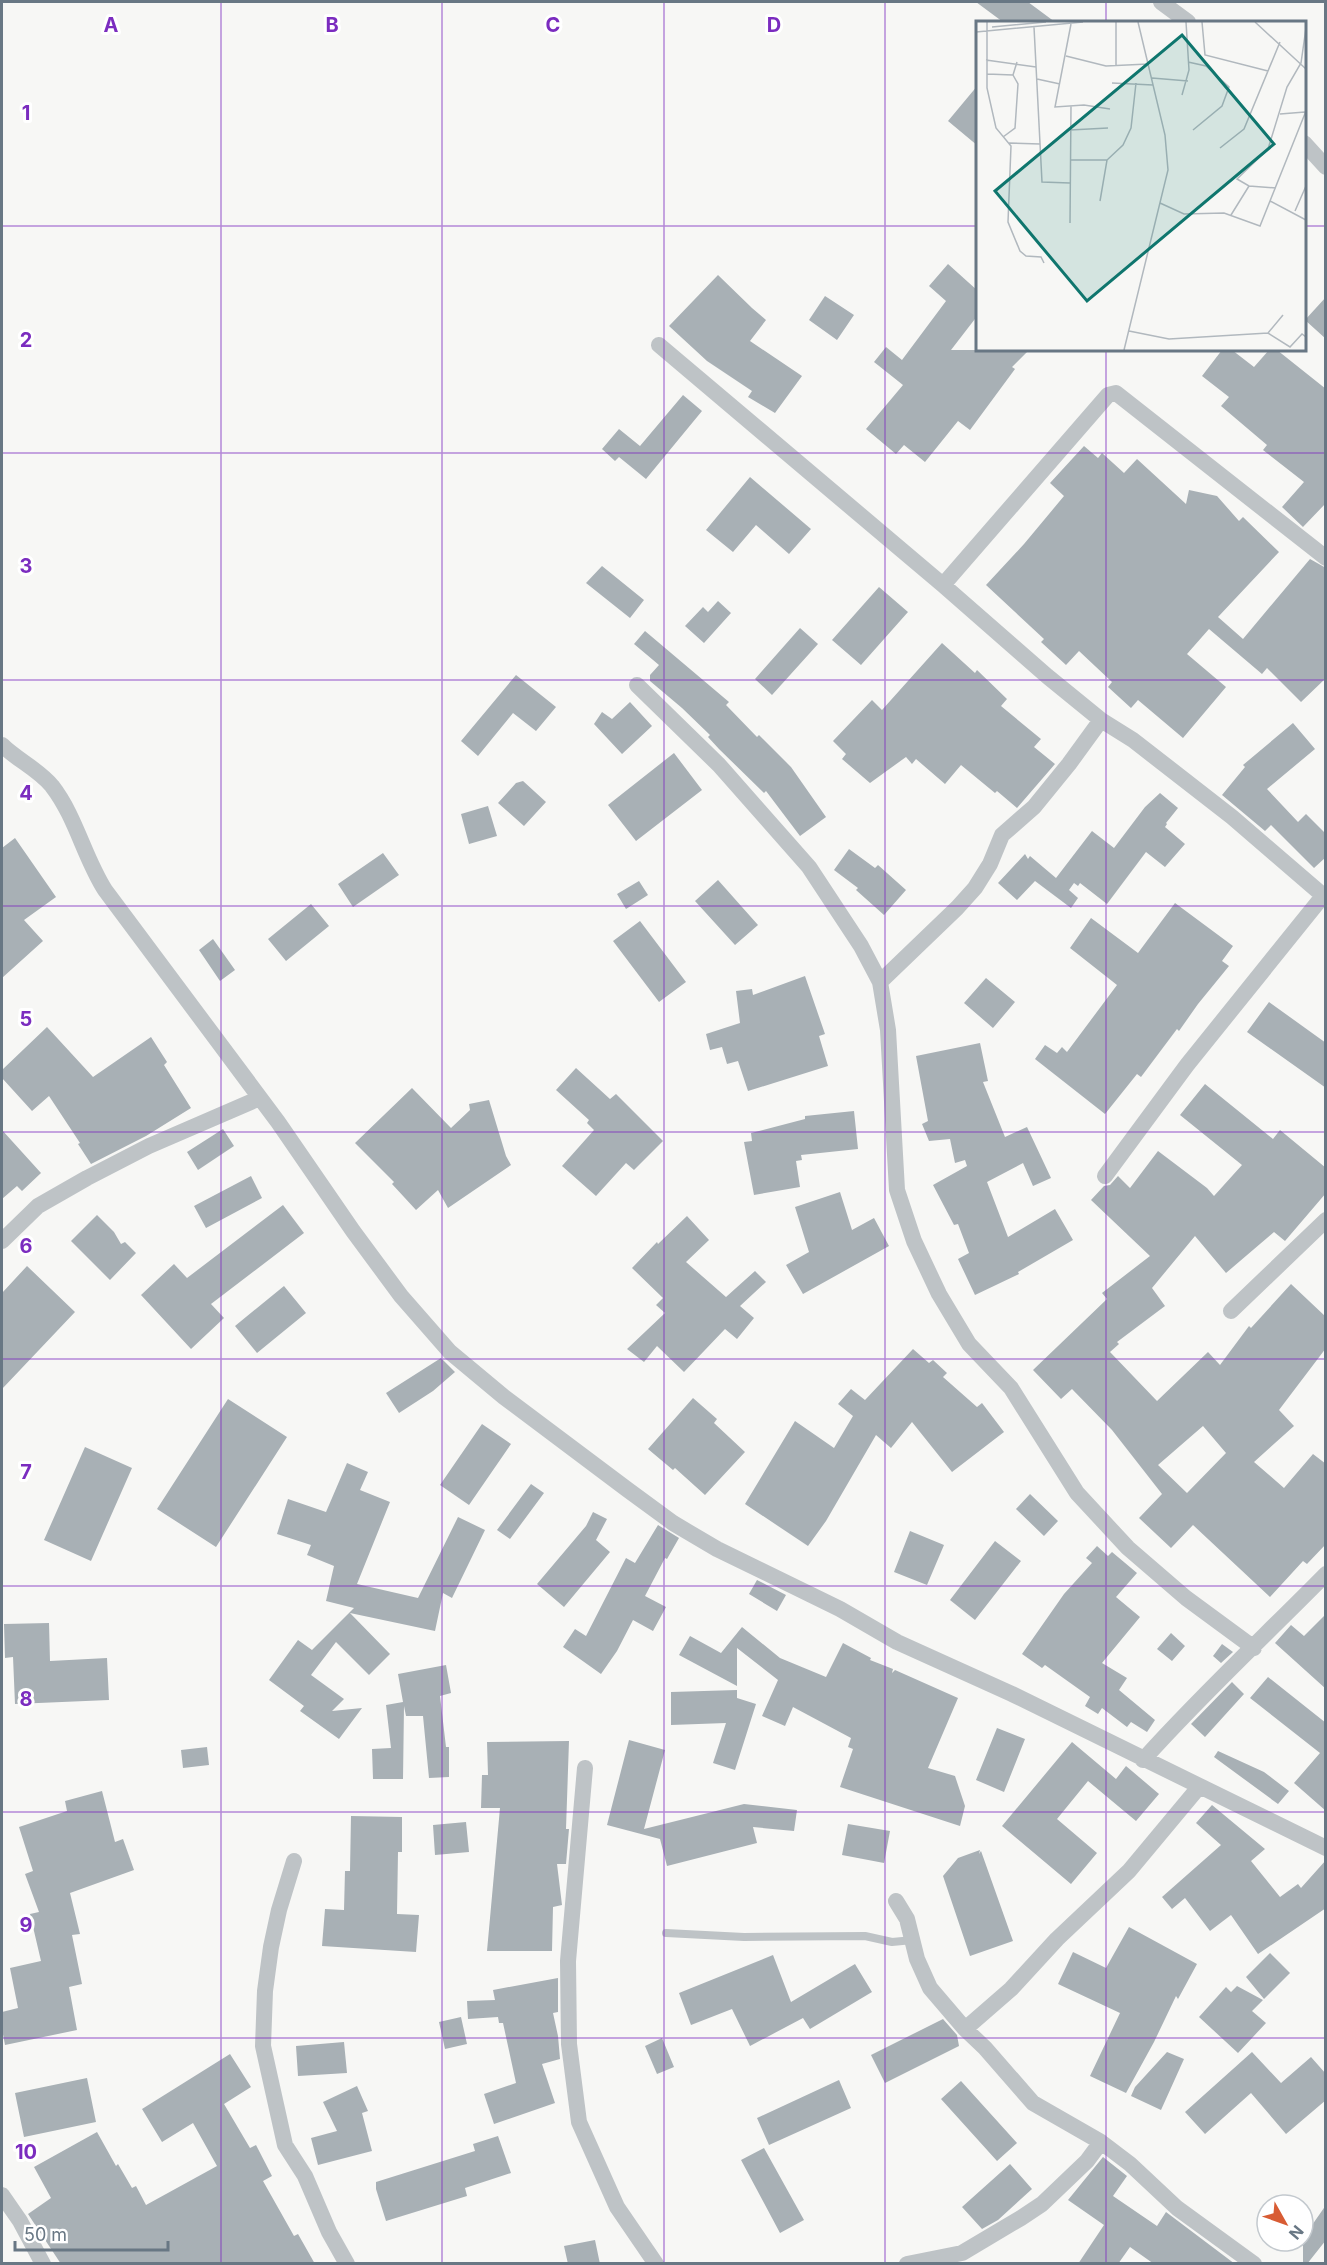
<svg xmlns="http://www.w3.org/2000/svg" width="1327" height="2265" font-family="Inter,sans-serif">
  <rect width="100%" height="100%" fill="#f7f7f5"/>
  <path fill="#a8b0b5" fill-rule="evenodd" d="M976,2H1028L1055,22H1003Z
    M978,85V146L948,121Z
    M948,264L978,291V315L951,350H1029L1012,367L1015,369L970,430L958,421L925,462L904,445L896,454L866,429L903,385L874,362L886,347L902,360L946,301L929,286Z
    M718,275L752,308L766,320L750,341L802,376L775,413L748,397L752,391L707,361L669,326Z
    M825,296L854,315L837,340L809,320Z
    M1326,297V339L1305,320Z
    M1222,350H1232L1254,367L1269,350H1277L1326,389V503L1303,527L1282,507L1304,482L1263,450L1267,445L1221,406L1229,397L1202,376Z
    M683,395L702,411L646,479L619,457L615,461L602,449L619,429L640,446Z
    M1084,446L1098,458L1102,453L1124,473L1137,459L1186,504L1189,490L1217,496L1239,521L1243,517L1279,552L1218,617L1243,639L1310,559L1326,568V678L1301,702L1267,668L1262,674L1209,629L1187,654L1226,687L1183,738L1138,700L1131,708L1108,687L1112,682L1079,651L1066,665L1041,642L1044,639L986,585L1024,544L1064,496L1050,483Z
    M750,477L811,529L789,554L756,525L733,552L706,530Z
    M602,566L644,600L630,618L586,583Z
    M879,587L908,612L861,665L832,640Z
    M718,601L731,613L704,643L685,626L703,607L708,612Z
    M800,628L818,644L772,695L755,679Z
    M645,631L729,702L726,705L757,737L759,735L791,767L826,817L800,836L766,791L764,793L719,749L708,737L710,735L682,708L650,681V675L659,665L634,644Z
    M942,643L975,673L977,670L1007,699L1001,706L1041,739L1034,747L1055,764L1017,808L997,791L995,793L961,765L945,784L916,759L912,764L906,757L870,783L842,759L846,754L833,741L872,700L882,710Z
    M516,675L556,707L536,731L513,713L478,756L461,741Z
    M630,702L652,726L622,754L594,724L602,712L612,719Z
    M1293,723L1315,749L1267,789L1298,822L1306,814L1326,834V857L1314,868L1271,825L1265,831L1222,795L1245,767L1243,765Z
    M674,753L702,790L636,841L608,805Z
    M523,781L546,802L524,826L498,803L516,783Z
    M1160,793L1178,808L1166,823L1167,824L1165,827L1185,844L1165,867L1146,852L1107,904L1080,883L1078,886L1074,883L1069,890L1078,898L1071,908L1035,881L1017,900L998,883L1025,854L1028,859L1030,856L1056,878L1092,831L1114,848L1145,807Z
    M488,806L497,836L469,844L461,814Z
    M15,838L56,897L24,920L43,941L2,978V848Z
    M849,849L875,868L878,865L906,890L884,915L856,890L858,888L834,870Z
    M383,853L399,875L353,907L338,884Z
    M718,880L758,925L735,945L695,901Z
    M639,881L648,895L626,909L617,894Z
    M1175,903L1233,946L1222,961L1229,966L1198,1004L1179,1031L1177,1029L1141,1077L1137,1074L1105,1114L1035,1059L1045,1045L1057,1053L1062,1047L1067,1052L1117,985L1070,948L1091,918L1138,953Z
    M311,904L329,926L286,961L268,939Z
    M640,921L686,982L659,1002L613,941Z
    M213,939L235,970L220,981L199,950Z
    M805,976L825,1034L819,1036L828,1066L748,1091L738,1061L727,1064L722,1047L710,1050L706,1034L740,1023L736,991L752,989L753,995Z
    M986,978L1015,1002L993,1028L964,1003Z
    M1269,1002L1326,1043V1088L1247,1032Z
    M47,1027L93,1077L151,1037L167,1062L164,1065L191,1108L146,1136L91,1164L78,1144L80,1143L49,1096L32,1111L2,1078V1070Z
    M980,1043L988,1081L983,1082L1005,1137L1027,1127L1051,1178L1033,1186L1023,1163L987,1182L1008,1237L1055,1209L1073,1240L1018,1272L1019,1274L975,1295L958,1259L969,1253L958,1224L954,1225L933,1185L967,1166L965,1160L955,1163L950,1139L929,1141L922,1124L928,1121L916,1056Z
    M576,1068L610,1099L616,1094L663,1141L634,1170L626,1163L596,1196L562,1166L594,1130L587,1123L589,1120L556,1090Z
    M1205,1084L1273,1139L1280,1130L1326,1168V1193L1285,1241L1274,1232L1226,1273L1195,1236L1152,1288L1165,1306L1117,1342L1119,1344L1110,1352L1157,1401L1208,1352L1220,1365L1249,1326L1251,1328L1291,1284L1326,1317V1348L1279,1410L1294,1426L1254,1462L1284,1488L1313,1454L1326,1464V1544L1307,1564L1303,1561L1270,1597L1193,1525L1171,1548L1139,1518L1162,1494L1112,1430L1072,1389L1061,1399L1033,1370L1107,1299L1102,1293L1150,1256L1091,1200L1104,1186L1110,1185L1118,1176L1130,1188L1158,1151L1207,1188L1214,1196L1242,1165L1180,1115ZM1203,1426L1226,1453L1187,1493L1158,1465Z
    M412,1088L451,1128L470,1110L469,1104L489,1100L506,1156L511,1165L448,1208L438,1190L416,1210L392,1184L394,1182L355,1143Z
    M854,1111L858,1149L801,1155L802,1160L796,1161L800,1187L754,1195L744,1142L752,1141L751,1133L805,1119V1116Z
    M223,1129L234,1146L198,1170L187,1152Z
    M2,1130L41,1173L22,1191L17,1186L2,1199Z
    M251,1176L262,1198L206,1228L194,1206Z
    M840,1192L852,1230L874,1218L889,1246L803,1294L786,1265L809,1252L795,1207Z
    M283,1205L304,1233L211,1304L224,1318L191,1349L141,1295L174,1264L187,1278Z
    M97,1215L114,1232L121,1244L125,1242L136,1253L110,1280L71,1241Z
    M687,1216L709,1240L686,1262L726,1297L755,1271L766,1282L740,1306L754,1318L737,1339L725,1329L684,1372L657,1346L644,1362L627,1349L665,1313L656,1305L663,1298L632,1268L657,1242L658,1244Z
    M27,1266L75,1312L2,1389V1293Z
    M284,1286L306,1313L257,1353L235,1326Z
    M913,1349L929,1363L933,1360L947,1373L943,1377L977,1407L982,1403L1004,1432L952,1472L912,1422L891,1448L876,1435L826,1521L808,1546L745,1504L795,1421L834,1448L853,1416L838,1404L851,1389L865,1400Z
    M441,1358L455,1372L433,1391L399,1413L386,1393Z
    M693,1398L717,1419L714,1423L745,1452L705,1495L675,1468L673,1470L648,1449Z
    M228,1399L287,1437L216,1547L157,1509Z
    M482,1424L511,1444L469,1505L440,1485Z
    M85,1447L132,1468L91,1561L44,1540Z
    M347,1463L368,1472L360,1490L390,1502L357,1584L418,1598L458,1517L485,1530L452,1598L443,1593L435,1631L350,1613L390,1654L369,1675L336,1642L311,1675L344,1699L332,1711L362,1708L339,1739L300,1711L304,1706L269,1680L298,1640L312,1650L354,1608L326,1601L334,1566L307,1555L311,1545L277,1534L288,1499L326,1512Z
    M531,1484L544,1493L510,1539L497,1530Z
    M1030,1494L1058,1521L1044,1536L1016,1509Z
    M593,1512L607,1519L596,1540L610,1552L564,1607L537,1584L586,1526Z
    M658,1525L679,1538L667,1559L665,1558L645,1596L666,1607L653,1631L633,1620L617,1651L601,1674L563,1647L575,1629L586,1636L626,1558L635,1563Z
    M910,1531L944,1545L927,1585L894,1572Z
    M995,1541L1021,1561L975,1620L950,1600Z
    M1097,1546L1108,1556L1112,1552L1137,1573L1116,1597L1140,1617L1102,1663L1127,1678L1119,1690L1155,1720L1147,1732L1131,1722L1127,1727L1102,1708L1098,1714L1085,1706L1090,1697L1045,1665L1042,1668L1022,1654L1064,1594L1092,1563L1086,1558Z
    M757,1580L786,1595L777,1611L749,1594Z
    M1326,1614V1689L1275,1643L1291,1625L1304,1636Z
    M49,1623L50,1661L107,1658L109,1700L15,1704L13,1657L5,1658L4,1624Z
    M742,1627L780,1658L826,1677L843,1643L871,1658L870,1660L893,1669L892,1673L895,1670L958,1698L928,1768L955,1776L965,1806L960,1826L840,1787L853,1749L848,1747L851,1738L793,1707L785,1726L762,1716L778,1680L737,1648V1686L679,1655L690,1636L721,1653Z
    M1171,1633L1185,1646L1172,1661L1157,1649Z
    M1222,1644L1233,1652L1221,1663L1213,1656Z
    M446,1665L451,1693L440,1696L446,1747H449V1777L429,1778L423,1716H406L404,1706L403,1779H373L372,1749L391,1748L386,1705L403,1702L398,1674Z
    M1268,1677L1326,1723V1811L1294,1783L1320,1753L1250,1698Z
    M1232,1682L1244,1694L1205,1737L1191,1724Z
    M737,1690V1698L756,1704L735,1770L713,1763L726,1723L671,1725V1692Z
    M997,1728L1025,1739L1004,1792L976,1780Z
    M629,1740L665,1750L644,1829L744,1804L797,1810L794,1831L753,1827L757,1843L667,1866L660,1839L607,1825Z
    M569,1741L566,1829H569L566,1864H557L562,1905L553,1907L552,1951H487L500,1808H481L482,1775H488L487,1742Z
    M1072,1742L1116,1779L1126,1766L1159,1794L1136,1821L1088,1781L1057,1819L1097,1853L1071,1884L1002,1826Z
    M207,1747L209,1765L183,1768L181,1750Z
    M1218,1751L1264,1772L1289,1791L1278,1804L1214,1757Z
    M102,1791L115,1842L123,1839L134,1870L70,1893L80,1934L72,1935L82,1984L69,1987L77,2030L5,2045L2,2029V2012L18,2008L10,1968L41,1961L30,1914L39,1912L25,1874L33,1871L19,1827L67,1811L65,1801Z
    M1212,1805L1265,1849L1251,1861L1280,1897L1298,1884L1301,1888L1326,1860V1908L1258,1954L1231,1915L1210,1931L1185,1898L1172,1909L1162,1897L1221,1845L1196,1823Z
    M351,1816L402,1817V1852H398L397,1914L419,1915L416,1952L322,1946L325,1909L344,1910L345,1871H350Z
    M466,1822L469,1852L435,1855L433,1825Z
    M848,1824L890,1831L884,1863L842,1855Z
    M980,1850L979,1854L981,1851L1013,1941L970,1956L943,1876L958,1858Z
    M1129,1927L1197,1964L1178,1999L1176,1996L1154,2042L1126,2093L1090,2076L1120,2013L1058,1984L1073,1952L1106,1968Z
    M1270,1953L1290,1973L1264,1999L1246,1977Z
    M773,1955L791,2002L855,1964L872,1992L810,2029L803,2018L750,2046L732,2009L691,2025L679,1993Z
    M558,1978V2012L553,2013L558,2036L560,2059L542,2064L555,2103L494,2124L484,2094L516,2083L503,2023H499L498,2017L468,2019L467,2001L495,2000L493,1990Z
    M1237,1986L1263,2000L1252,2011L1266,2023L1238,2053L1199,2017L1226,1987L1231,1992Z
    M461,2017L467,2044L445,2049L439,2022Z
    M943,2019L957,2035L959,2046L885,2083L871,2055Z
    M662,2038L674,2067L657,2074L645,2046Z
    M344,2042L347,2073L298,2076L296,2046Z
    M1167,2052L1184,2059L1161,2110L1131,2096L1135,2087Z
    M1252,2052L1281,2083L1311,2057L1326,2074V2100L1286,2134L1251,2093L1205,2134L1185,2112Z
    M230,2054L251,2087L224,2104L250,2148L256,2145L272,2176L263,2181L294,2236L298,2234L315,2264H61L28,2214L51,2198L34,2167L97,2132L116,2166L118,2164L132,2188L136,2186L146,2205L217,2166L193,2123L162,2142L142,2109Z
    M87,2078L96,2122L24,2137L15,2093Z
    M839,2080L851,2108L769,2145L757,2118Z
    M961,2081L1017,2143L997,2161L941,2099Z
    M357,2086L368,2111L362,2113L372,2151L318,2165L311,2138L337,2131L323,2102Z
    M498,2136L511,2173L465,2188L467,2196L386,2221L376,2189V2182L475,2151L473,2144Z
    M764,2148L804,2220L780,2233L741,2160Z
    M1103,2157L1127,2176L1113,2196L1157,2226L1166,2212L1235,2264H1154L1130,2247L1118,2264H1078L1104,2225L1068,2200Z
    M1010,2164L1032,2189L998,2220L982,2229L962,2207Z
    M1326,2205V2240L1307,2264H1303V2238Z
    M595,2240L600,2264H568L564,2246Z"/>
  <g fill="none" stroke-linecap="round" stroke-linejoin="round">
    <path stroke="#bec3c6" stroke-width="8" d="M666,1933L744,1937L865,1936L892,1942L913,1940"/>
    <path stroke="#bec3c6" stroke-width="16" d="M1161,2L1188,22
      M1304,143L1326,167
      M659,345L943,585L1047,676L1101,720L1133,740L1232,817L1326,898
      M943,585L1108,395L1116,393L1326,558
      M637,685L719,765L809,867L861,946L880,982L888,1030L897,1190L914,1241L939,1294L969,1344L1011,1388L1077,1493L1128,1548L1186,1598L1254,1648
      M2,745C17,760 38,769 52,786C76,817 84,857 105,890L278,1122L353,1231L401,1296L450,1352L504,1397L628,1490L673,1523L717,1549L840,1609L897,1642L1012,1694L1326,1848
      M880,982L957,908L975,888L990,864L1002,835L1034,807L1069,764L1101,720
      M1105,1176L1187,1065L1323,896
      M2,1241L38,1206L87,1178L149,1146L260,1098
      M1231,1311L1326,1220
      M1143,1760C1201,1695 1265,1636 1326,1574
      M585,1768L568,1961L569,2044L579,2122L617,2207L656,2264
      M294,1861L279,1910L271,1947L265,1991L263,2046L285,2145L305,2176L329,2232L347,2264
      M896,1901L907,1919L917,1959L930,1988L965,2029L985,2048L1033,2103L1101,2142L1130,2164L1177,2208L1254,2264
      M965,2029L1011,1989L1057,1939L1129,1871L1199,1787
      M2,2195L20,2221L43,2264
      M907,2264L962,2253L1021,2218L1042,2204L1087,2161L1101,2142"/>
  </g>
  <path fill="none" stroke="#7b2cbf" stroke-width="1.5" stroke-opacity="0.55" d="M221,2V2264M442,2V2264M664,2V2264M885,2V2264M1106,2V22M2,226H978M1304,226H1326M1106,350V2264M2,453H1326M2,680H1326M2,906H1326M2,1132H1326M2,1359H1326M2,1586H1326M2,1812H1326M2,2038H1326"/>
  <g transform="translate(976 21)">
    <rect width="330" height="330" fill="#f7f7f5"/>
    <path fill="none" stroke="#b1b8be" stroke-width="1.5" d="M11,1V67L20,107L35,125L32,201L44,230L50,235L65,236L68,242M140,1V45M226,1L229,34L292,50M279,1L330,48M95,3L79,86L108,84L134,88M16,6L70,1M58,6L66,161L94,162M0,11L107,1M90,35L130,45L172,43M10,39L60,46M212,41L230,45L253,66L246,85L217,109M11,53L37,54M176,57L212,60M61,58L84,63M136,62L177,64M206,74L213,49L210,1M304,93L329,91M94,109L132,107M27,116L39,107L42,63L37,54L41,41M33,122L64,123M244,127L268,108L304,21M94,139H131M300,167L273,165L261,158L292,128L311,66L325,42L330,7M124,180L131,139L147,124L155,107L160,62M294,180L330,199M184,182L208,193L248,192L284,205L330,90M319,190L330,165M255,194L273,165M94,202L95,85M153,310L193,318L292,312L314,326L326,313L330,316M292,312L307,294M148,329L192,149L189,114L162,1"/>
    <path fill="#0f766e" fill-opacity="0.15" stroke="#0f766e" stroke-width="3" d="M206,14L298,123L111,280L19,170Z"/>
    <rect width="330" height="330" fill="none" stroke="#687784" stroke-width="3"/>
  </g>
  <g font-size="20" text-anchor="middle" font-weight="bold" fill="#7b2cbf" stroke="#fff" stroke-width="6" stroke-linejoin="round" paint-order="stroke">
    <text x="111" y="32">A</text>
    <text x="332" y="32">B</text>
    <text x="553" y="32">C</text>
    <text x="774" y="32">D</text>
    <text x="26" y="120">1</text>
    <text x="26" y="347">2</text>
    <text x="26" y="573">3</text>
    <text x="26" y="800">4</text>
    <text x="26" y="1026">5</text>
    <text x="26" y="1253">6</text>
    <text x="26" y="1479">7</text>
    <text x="26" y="1706">8</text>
    <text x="26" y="1932">9</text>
    <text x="26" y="2159">10</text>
  </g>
  <rect width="1327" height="2265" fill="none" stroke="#687784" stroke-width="6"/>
  <g transform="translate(1285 2223) rotate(130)"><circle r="28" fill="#ffffff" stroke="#c3c9ce" stroke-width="1.5"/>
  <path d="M0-4.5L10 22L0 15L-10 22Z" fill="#d85c34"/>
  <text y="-9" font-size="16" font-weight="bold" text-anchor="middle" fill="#687784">N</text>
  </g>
  <path d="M15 2241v9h153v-9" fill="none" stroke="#687784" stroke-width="3"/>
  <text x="24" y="2241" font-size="18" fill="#687784" stroke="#ffffff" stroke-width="4.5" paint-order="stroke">50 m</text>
</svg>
